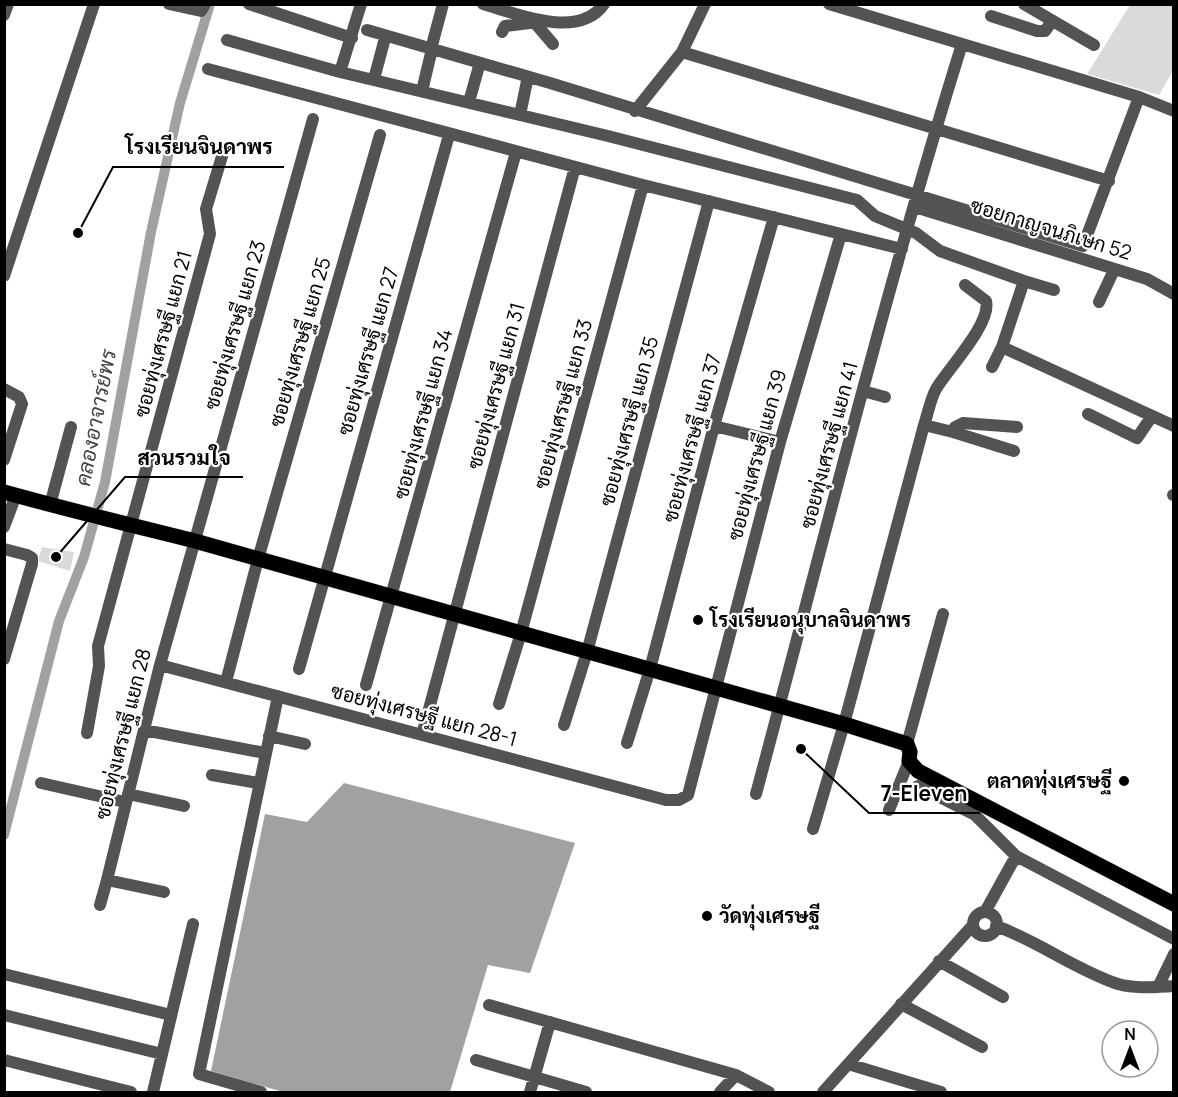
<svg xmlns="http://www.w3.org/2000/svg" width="1178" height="1097" font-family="Manrope,Sarabun,sans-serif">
  <rect width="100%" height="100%" fill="#fff"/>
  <path fill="#dadada" d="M1130,5H1173V71L1159,95L1087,74Z
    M42,547L74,552L70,571L38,561Z"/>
  <path fill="#a1a1a1" d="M344,783L575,843L530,973L488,965L450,1092H283L211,1071L265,814L307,822Z"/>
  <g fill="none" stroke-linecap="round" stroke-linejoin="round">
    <path stroke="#a1a1a1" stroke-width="10" d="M4,835L59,621L84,557L105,482L151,232L180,103L210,4"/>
    <g stroke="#dbdbdb" stroke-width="16">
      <path id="major" d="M4,492C68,510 131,525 195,541L844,724L907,744L910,752L909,761L918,771L1174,904"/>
    </g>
    <path stroke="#535353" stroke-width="12" d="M169,4L201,11L205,4
      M249,4L352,38
      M483,4C517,14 579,40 604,4
      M829,4L1139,97L1174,111
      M1024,4L1094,45
      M4,15L8,4
      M991,16L1037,31H1045L1052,21
      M535,23L553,44
      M367,30L550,83L1083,246L1139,97
      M502,32L505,26L538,22
      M227,40L340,72L608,136L857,200L875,216L916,233L940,251L1024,281L1002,347L1174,426
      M431,49L443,4
      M682,52L1109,181
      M208,69L643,185L902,249
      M340,72L361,4
      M374,79L385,38
      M422,91L431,53
      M469,102L479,66
      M635,111L682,52L705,4
      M520,115L527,81
      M915,207L1147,279L1174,294
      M4,276L94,4
      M1024,281L1054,290
      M1099,302L1114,270
      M992,367L1002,347
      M4,389L19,397L22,404L4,460
      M863,391L885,397
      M1088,414L1137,438L1152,416
      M924,425C928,414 930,400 936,389C947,370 992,323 986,301L965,285
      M714,426L780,442
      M953,432L1014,451
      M1173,495H1174
      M50,505L71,427
      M4,527L16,495
      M4,549L27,555L32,558V564L4,659
      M160,665L666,800H679L688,795L780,442L841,234
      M299,669L449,135
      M226,682L258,559L380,135
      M366,685L516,152
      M499,704L521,633L643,185
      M564,725L587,652L709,201
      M144,730L265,753
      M87,733L99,666L98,646L210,234L206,209L223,153
      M422,735L575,167
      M269,736L305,744
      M627,743L650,669L714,426L774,217
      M907,744L943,614
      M212,775L258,783
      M41,783L125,802
      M918,786L975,815L1016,856L1174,939
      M128,794L184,806
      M756,794C823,544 885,291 962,44
      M889,810L909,761
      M813,829L844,724L924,425L953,432L955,427L963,423L1017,427
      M164,892L107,880L160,665L313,119
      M100,905L107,880
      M985,912L1016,856
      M973 924a12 12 0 1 1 24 0a12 12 0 1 1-24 0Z
      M996,926C1038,941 1076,970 1118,984C1136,989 1155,987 1174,986
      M939,961L1003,997
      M4,974L171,1015
      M1158,987L1174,954
      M901,1004L982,1047
      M489,1005L736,1075L769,1092
      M4,1015L162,1054
      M4,1060L131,1092
      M476,1060L586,1092
      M848,1064L941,1092
      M153,1092L193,924
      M261,1092L199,1074L278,696
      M530,1092L550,1022
      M720,1092L736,1075
      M823,1092L973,925"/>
    <use href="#major" stroke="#000" stroke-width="15"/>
  </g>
  <g fill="#000" stroke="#fff" stroke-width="2">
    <circle cx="698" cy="620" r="6"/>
    <circle cx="1124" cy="781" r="6"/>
    <circle cx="707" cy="916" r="6"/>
  </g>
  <g text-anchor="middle" stroke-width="4.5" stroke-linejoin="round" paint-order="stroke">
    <g font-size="20" fill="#000" stroke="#fff">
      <text transform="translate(1051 229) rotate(17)" y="7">ซอยกาญจนภิเษก 52</text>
      <text transform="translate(235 325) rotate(-74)" y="7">ซอยทุ่งเศรษฐี แยก 23</text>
      <text transform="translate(163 334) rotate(-75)" y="7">ซอยทุ่งเศรษฐี แยก 21</text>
      <text transform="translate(300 342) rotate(-74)" y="7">ซอยทุ่งเศรษฐี แยก 25</text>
      <text transform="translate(368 351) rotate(-74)" y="7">ซอยทุ่งเศรษฐี แยก 27</text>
      <text transform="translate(496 386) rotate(-75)" y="7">ซอยทุ่งเศรษฐี แยก 31</text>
      <text transform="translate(563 404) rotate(-75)" y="7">ซอยทุ่งเศรษฐี แยก 33</text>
      <text transform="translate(423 414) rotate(-75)" y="7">ซอยทุ่งเศรษฐี แยก 34</text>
      <text transform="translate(629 421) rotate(-75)" y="7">ซอยทุ่งเศรษฐี แยก 35</text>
      <text transform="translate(692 438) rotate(-75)" y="7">ซอยทุ่งเศรษฐี แยก 37</text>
      <text transform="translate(829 445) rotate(-75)" y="7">ซอยทุ่งเศรษฐี แยก 41</text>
      <text transform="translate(757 455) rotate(-75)" y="7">ซอยทุ่งเศรษฐี แยก 39</text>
      <text transform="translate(424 715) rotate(15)" y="7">ซอยทุ่งเศรษฐี แยก 28-1</text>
      <text transform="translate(123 734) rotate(-76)" y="7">ซอยทุ่งเศรษฐี แยก 28</text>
    </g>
    <g font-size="20" font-weight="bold" fill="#000" stroke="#fff" text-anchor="start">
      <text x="710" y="627">โรงเรียนอนุบาลจินดาพร</text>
      <text x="1112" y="788" text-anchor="end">ตลาดทุ่งเศรษฐี</text>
      <text x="719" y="923">วัดทุ่งเศรษฐี</text>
    </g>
    <g font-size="21" font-style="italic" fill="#424242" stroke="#fff">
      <text transform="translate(96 418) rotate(-79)" y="7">คลองอาจารย์พร</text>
    </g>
  </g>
  <path fill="none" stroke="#000" stroke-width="2" d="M78 233L113 167H284M56 557L125 477H243M801 749L869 813H980"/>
  <g fill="#000" stroke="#fff" stroke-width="2">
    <circle cx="78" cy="233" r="6"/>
    <circle cx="56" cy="557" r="6"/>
    <circle cx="801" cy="749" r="6"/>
  </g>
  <g font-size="21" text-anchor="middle" font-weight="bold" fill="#000" stroke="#fff" stroke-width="4.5" stroke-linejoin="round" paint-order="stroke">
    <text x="199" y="154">โรงเรียนจินดาพร</text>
    <text x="184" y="465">สวนรวมใจ</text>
    <text x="924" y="801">7-Eleven</text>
  </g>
  <rect width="1178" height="1097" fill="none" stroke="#000000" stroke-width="12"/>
  <g transform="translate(1130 1049)"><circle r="28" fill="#ffffff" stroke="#999999" stroke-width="1.5"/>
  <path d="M0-4.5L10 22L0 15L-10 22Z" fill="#000000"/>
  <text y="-9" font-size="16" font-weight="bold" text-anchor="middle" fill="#000000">N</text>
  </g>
</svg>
